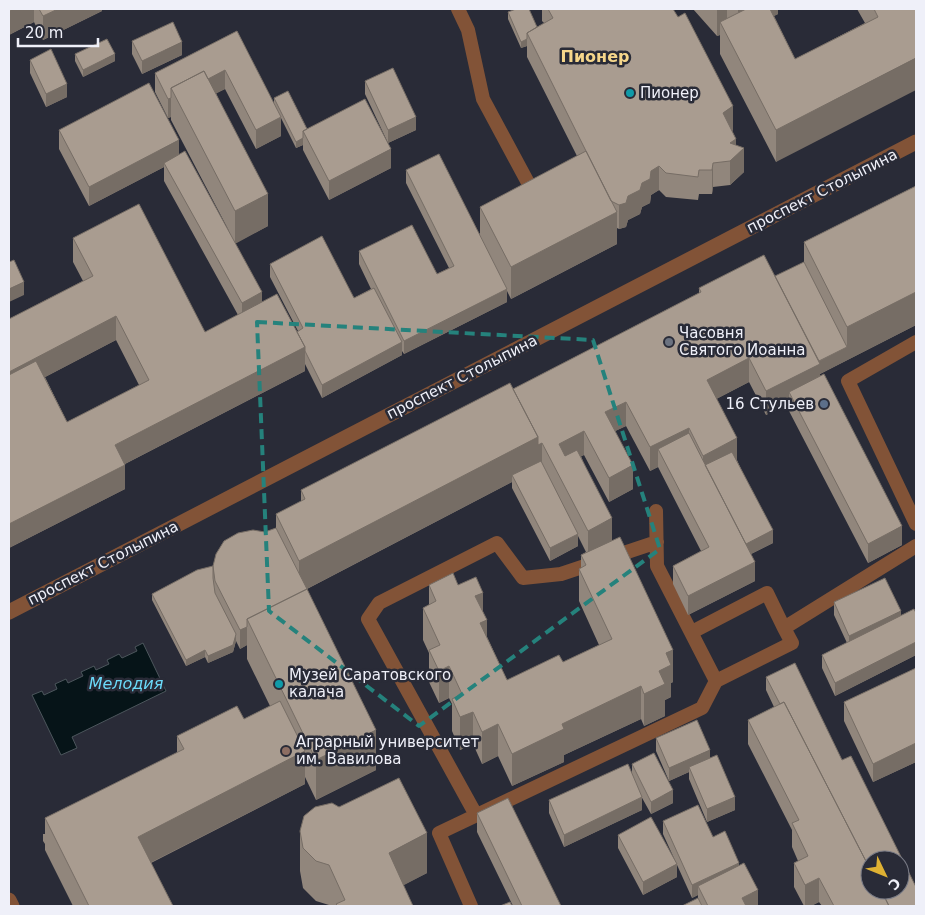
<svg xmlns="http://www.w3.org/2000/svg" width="925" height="915" font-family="'DejaVu Sans',sans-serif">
  <rect width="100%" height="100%" fill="#292b37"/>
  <path fill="#061418" stroke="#4c565c" d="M143,643L166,691L72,737L77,748L61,755L32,695L42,691L44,695L57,689L55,684L66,679L68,683L83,676L81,672L94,666L96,670L109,664L107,660L119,654L122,658L137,651L135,647Z"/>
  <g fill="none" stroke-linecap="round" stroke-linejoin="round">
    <path stroke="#825337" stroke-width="14" d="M458,9L468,30L483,99L533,192
      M916,342L848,381L916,524
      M656,511L657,566L716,681
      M692,632L767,593L784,628
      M476,815L368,619L379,603L497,543L523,578L561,574L657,542
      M471,906L439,833L702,708L716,681L792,643L784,628L916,546"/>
    <path stroke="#825337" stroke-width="15" d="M9,612L916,142"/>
    <path stroke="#825337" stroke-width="15" d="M9,900L12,906"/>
  </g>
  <path fill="#91867c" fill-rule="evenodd" d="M9,9H102V11L43,40L34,22L9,35Z
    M542,9H673L733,130L732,131L744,172L730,185L713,187L712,194H699L698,200L666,197L659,190L651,195L650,203L642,207L640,214L628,220L626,227L619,229L617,228V244L511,299L507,291V302L404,354L402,351V355L322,398L305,364V371L125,464V489L9,548V319L83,281L73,262V238L205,332L238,315L164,181V167L89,206L59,149V130L179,154L229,231L171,120V117L168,118L155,92V73L237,31L274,104V98L307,129L391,168L329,200L303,150V145L296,148L281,118V136L256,149L225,89L216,93L268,226L235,243L262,302L297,332L298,331L270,277V264L354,298L371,289L359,264V251L437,274L449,268L406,183V170L480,234V207L577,156L527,57V46L521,48L508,19V12L537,27L544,23L542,21ZM116,340L139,385L67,422L45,377Z
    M693,9H778V14L774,16L795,59L865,23L857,9H916L776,162L720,54V35L717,36Z
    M132,41L182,55L142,74L132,54Z
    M75,54L115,61L83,77L75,61Z
    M30,60L67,97L46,107L30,73Z
    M365,81L416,130L388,143L365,94Z
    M916,186V325L820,374V376L902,545L868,563L789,411V403L766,415L749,382L716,399L737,460L773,543L751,554L755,581L688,615L673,584V566L701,551L658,467L650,471L626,426L615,431L633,489L609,502L584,455L581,456L612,540L673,682L671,683V697L665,700V716L644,726L641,719L564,755V762L512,786L498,756L482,764L473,744L460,750L452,731V704L449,698L439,703L429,682V653L423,640V608L429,605V585H458L483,612L487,637L507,680L563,662L599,645L579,601V569L581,568V555L586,552L578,536V546L550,561L512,488V482L307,589L376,770L316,800L305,777V784L151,863L173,906H73L45,850V844L43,841V834H45V818L177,753V736L244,719L270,706L247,659V645L240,649L236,641L233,652L208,663L205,657L186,666L152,600V594L213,566L265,532L276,528V514L301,502V490L513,389L699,293V288L775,277L804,262V242Z
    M834,602L901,615L916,613V655L835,696L822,668V655L847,643L834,615Z
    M916,668V762L873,782L844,721V702Z
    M766,677L842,760L916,906H822L819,902L811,906H804L794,887V863L798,861L792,847V830L748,744V720L774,707L766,690Z
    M656,738L710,758L735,810L707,822L689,779V772L669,781L656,751Z
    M632,764L673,803L651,814L641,796L642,810L564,847L549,813V800L632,775Z
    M477,813L561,906H513L477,832Z
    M663,821L713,837L739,866L758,906H682L698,899V895L692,898L663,834Z
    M300,831L427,873L403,885L413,906H330L329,905L316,901L303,888L300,871Z
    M618,835L677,877L643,895L618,848Z"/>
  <path fill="#766d65" d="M13,9H34V22L9,35V11Z
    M58,9H102V11L43,40V16Z
    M717,9H727V31L720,22V35L717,36Z
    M738,9H778V14L763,21L738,41Z
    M527,39V46L521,48V42Z
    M182,42V55L142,74V61Z
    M115,54V61L83,77V70Z
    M916,58V90L776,162V130Z
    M225,70V89L183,111L175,96Z
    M67,84V97L46,107V94Z
    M171,98V117L168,118V99Z
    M733,106V130L723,137V113Z
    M281,117V136L256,149V130Z
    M416,117V130L388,143V130Z
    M303,138V145L296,148V142Z
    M736,139V155L744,148V172L730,185V143Z
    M179,140V159L164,163V167L89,206V187Z
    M391,149V168L329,200V181Z
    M713,163V187L712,194V170Z
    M659,166V190L651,195L650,203L642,207L640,214L628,220L626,227L619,229V205L642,183L651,171Z
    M268,194V226L235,244V211Z
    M617,212V244L511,299V267Z
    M24,282V295L9,302V289Z
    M507,289V302L404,354V341Z
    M262,292V311L242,322V303Z
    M916,292V325L820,374V388L789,392V403L766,415V391L818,362L847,347V327Z
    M116,316V340L9,396V372Z
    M402,342V355L322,398V385Z
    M305,347V371L115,469V445Z
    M749,358V382L707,404V380Z
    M626,402V426L605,436V412Z
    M689,428V452L658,449V467L650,471V447Z
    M584,431V455L559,468V444Z
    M538,437L542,443V467L512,475V482L299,593V561Z
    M737,438V462L703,467V456Z
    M125,465V489L9,548V524Z
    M633,465V489L609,502V478Z
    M612,518V542L588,555V531Z
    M902,526V545L868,563V544Z
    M773,530V543L743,558V545Z
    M578,534V546L550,561V548Z
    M755,562V581L688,615V596Z
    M483,593V622L487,620V652L480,655L475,596Z
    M901,611V624L849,649V636Z
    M247,627V645L240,649V630Z
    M236,634V641L233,652L208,663V656Z
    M916,642V655L835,696V683Z
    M205,650V657L186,666V660Z
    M673,650V682L671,683V697L665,700V716L644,726V694L659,671L666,653Z
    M449,666V698L439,703V671Z
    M641,686V719L564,755V762L512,786V754L562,724Z
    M473,712V744L460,750V717Z
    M498,724V756L482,764V732Z
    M376,730V770L316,800V760Z
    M916,743V762L873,782V764Z
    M710,750V763L689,767V772L669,781V768Z
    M305,751V784L138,869V837Z
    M673,790V803L651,814V802Z
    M642,797V810L564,847V835Z
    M735,797V810L707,822V809Z
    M427,833V873L389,893V853Z
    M739,863V876L698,886V895L692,898V885Z
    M677,864V877L643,895V882Z
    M819,878V902L811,906H805V885Z
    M758,890V906H742V898Z"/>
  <path fill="#a99c90" stroke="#766d65" d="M39,9H58L43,16Z
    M516,9H529L537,27L527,33V39L521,42L508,12Z
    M548,9H673L678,17L685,13L733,106L723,113L736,139L730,143L744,148L730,161L713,163L712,170H699L698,177L666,173L659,166L651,171L650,179L642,183L640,190L628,196L626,203L619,205L611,201L527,33L553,18Z
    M746,9H770L795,59L878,17L874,9H916V58L776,130L720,22Z
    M173,22L182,42L142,61L132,41Z
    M237,31L281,117L256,130L225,70L208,79L204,71L171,88V98L168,99L155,73Z
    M107,39L115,54L83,70L75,54Z
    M51,49L67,84L46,94L30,60Z
    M393,68L416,117L388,130L365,81Z
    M204,71L268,194L235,211L171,88Z
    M149,83L179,140L89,187L59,130Z
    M288,91L307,129L303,131V138L296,142L274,98Z
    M365,99L391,149L329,181L303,131Z
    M185,151L262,292L242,303L164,163Z
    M586,151L617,212L511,267L480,207Z
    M439,154L507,289L404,341L359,251L412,225L437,274L454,266L406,170Z
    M916,186V292L847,327L804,242Z
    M139,204L205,332L277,294L305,347L115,445L125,465L9,524V375L36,361L67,422L149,380L116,316L9,372V319L93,276L73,238Z
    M322,236L354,298L374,288L402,342L322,385L305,351V347L297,332L303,328L270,264Z
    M764,255L820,364L766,391L749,358L707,380L737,438L703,456L689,428L650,447L626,402L605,412L633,465L609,478L584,431L559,444L565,456L577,450L612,518L588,531L542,443L538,445V437L513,389L701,292L699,288Z
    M14,260L24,282L9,289V262Z
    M804,262L847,347L819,361L775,276Z
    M824,374L902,526L868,544L789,392Z
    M510,383L538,437L299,561L276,514L305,499L301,490Z
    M689,433L755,562L688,596L673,566L709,547L658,449Z
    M732,452L773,530L746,544L705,465Z
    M541,461L578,534L550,548L512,475Z
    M276,528L307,589L247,619V627L240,630L215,581L213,566L216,554L224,541L238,533L253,530L265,532Z
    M620,537L673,650L666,653L671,665L659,671L665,684L644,694L641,686L562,724L564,729L512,754L498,724L482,732L473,712L460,717L452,699L462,694L449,666L439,671L429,650L440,645L423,608L436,601L429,585L453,573L458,585L476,577L483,593L475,596L487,620L480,623L507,680L559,655L563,662L612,639L579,569L586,565L581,555Z
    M213,566V578L215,593L236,634L233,645L208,656L205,650L186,660L152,594L197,570Z
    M885,578L901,611L849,636L834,602Z
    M307,589L376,730L316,760L247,619Z
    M914,609L916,613V642L835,683L822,655Z
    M795,663L842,760L851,756L916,887V906H889L881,890H900V860H870V869L784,702L780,704L766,677Z
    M916,668V743L873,764L844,702Z
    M280,701L305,751L138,837L173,906H89L45,818L184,749L177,736L237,706L244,719Z
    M784,702L870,869V890H881L889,906H834L819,878L805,885L794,863L808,856L792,823L799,820L748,720Z
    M697,720L710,750L669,768L656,738Z
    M654,753L673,790L651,802L632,764Z
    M717,755L735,797L707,809L689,767Z
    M628,764L642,797L564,835L549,800Z
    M399,778L427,833L389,853L413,906H338L336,904L345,900L329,865L316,861L303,848L300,831L304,816L315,807L332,803L339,807Z
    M508,798L561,906H522L477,813Z
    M698,805L713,837L725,831L739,863L692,885L663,821Z
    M651,817L677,864L643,882L618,835Z
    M744,863L758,890L742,898L746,906H708L698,886Z
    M698,898L702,906H682Z
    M510,902L512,906H500Z"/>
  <path fill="none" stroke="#25827c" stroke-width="4" stroke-dasharray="10 6" stroke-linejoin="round" d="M257,322L593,340L660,549L419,726L269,611Z"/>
  <g fill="#0f9aa8" stroke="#292b37" stroke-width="2">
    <circle cx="630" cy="93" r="5"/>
    <circle cx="279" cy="684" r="5"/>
  </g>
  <circle fill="#6b7280" stroke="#292b37" stroke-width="2" cx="669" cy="342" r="5"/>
  <circle fill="#5c6f8a" stroke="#292b37" stroke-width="2" cx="824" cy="404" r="5"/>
  <circle fill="#8d6e63" stroke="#292b37" stroke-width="2" cx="286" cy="751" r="5"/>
  <g text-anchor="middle" stroke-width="5" stroke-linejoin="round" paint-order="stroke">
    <g font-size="15" fill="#eff0f9" stroke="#292b37" text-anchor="start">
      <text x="640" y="98">Пионер</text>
      <text x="679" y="338">Часовня<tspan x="679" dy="17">Святого Иоанна</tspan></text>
      <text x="814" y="409" text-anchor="end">16 Стульев</text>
      <text x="289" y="680">Музей Саратовского<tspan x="289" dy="17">калача</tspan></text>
      <text x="296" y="747">Аграрный университет<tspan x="296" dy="17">им. Вавилова</tspan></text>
    </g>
    <g font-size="15" fill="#eff0f9" stroke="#292b37">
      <text transform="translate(822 191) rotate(-27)" y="5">проспект Столыпина</text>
      <text transform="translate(462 377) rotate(-27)" y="5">проспект Столыпина</text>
      <text transform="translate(103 563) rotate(-27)" y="5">проспект Столыпина</text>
    </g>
    <g font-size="16" font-weight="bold" fill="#f5d68b" stroke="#292b37">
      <text x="595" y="62">Пионер</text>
    </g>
    <g font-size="16" font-style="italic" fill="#6bdaf9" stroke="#292b37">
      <text x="126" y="689">Мелодия</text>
    </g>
  </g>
  <rect width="925" height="915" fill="none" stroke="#eff0f9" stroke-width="20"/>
  <g transform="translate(885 875) rotate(133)"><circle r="24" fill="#292b37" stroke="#787a85"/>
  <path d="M0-4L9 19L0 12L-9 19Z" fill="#deb133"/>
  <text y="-8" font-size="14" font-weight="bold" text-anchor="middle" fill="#eff0f9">С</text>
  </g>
  <path d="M18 38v8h80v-8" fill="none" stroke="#eff0f9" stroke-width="2.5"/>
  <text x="25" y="38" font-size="15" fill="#eff0f9" stroke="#292b37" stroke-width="4" paint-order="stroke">20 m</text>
</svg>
